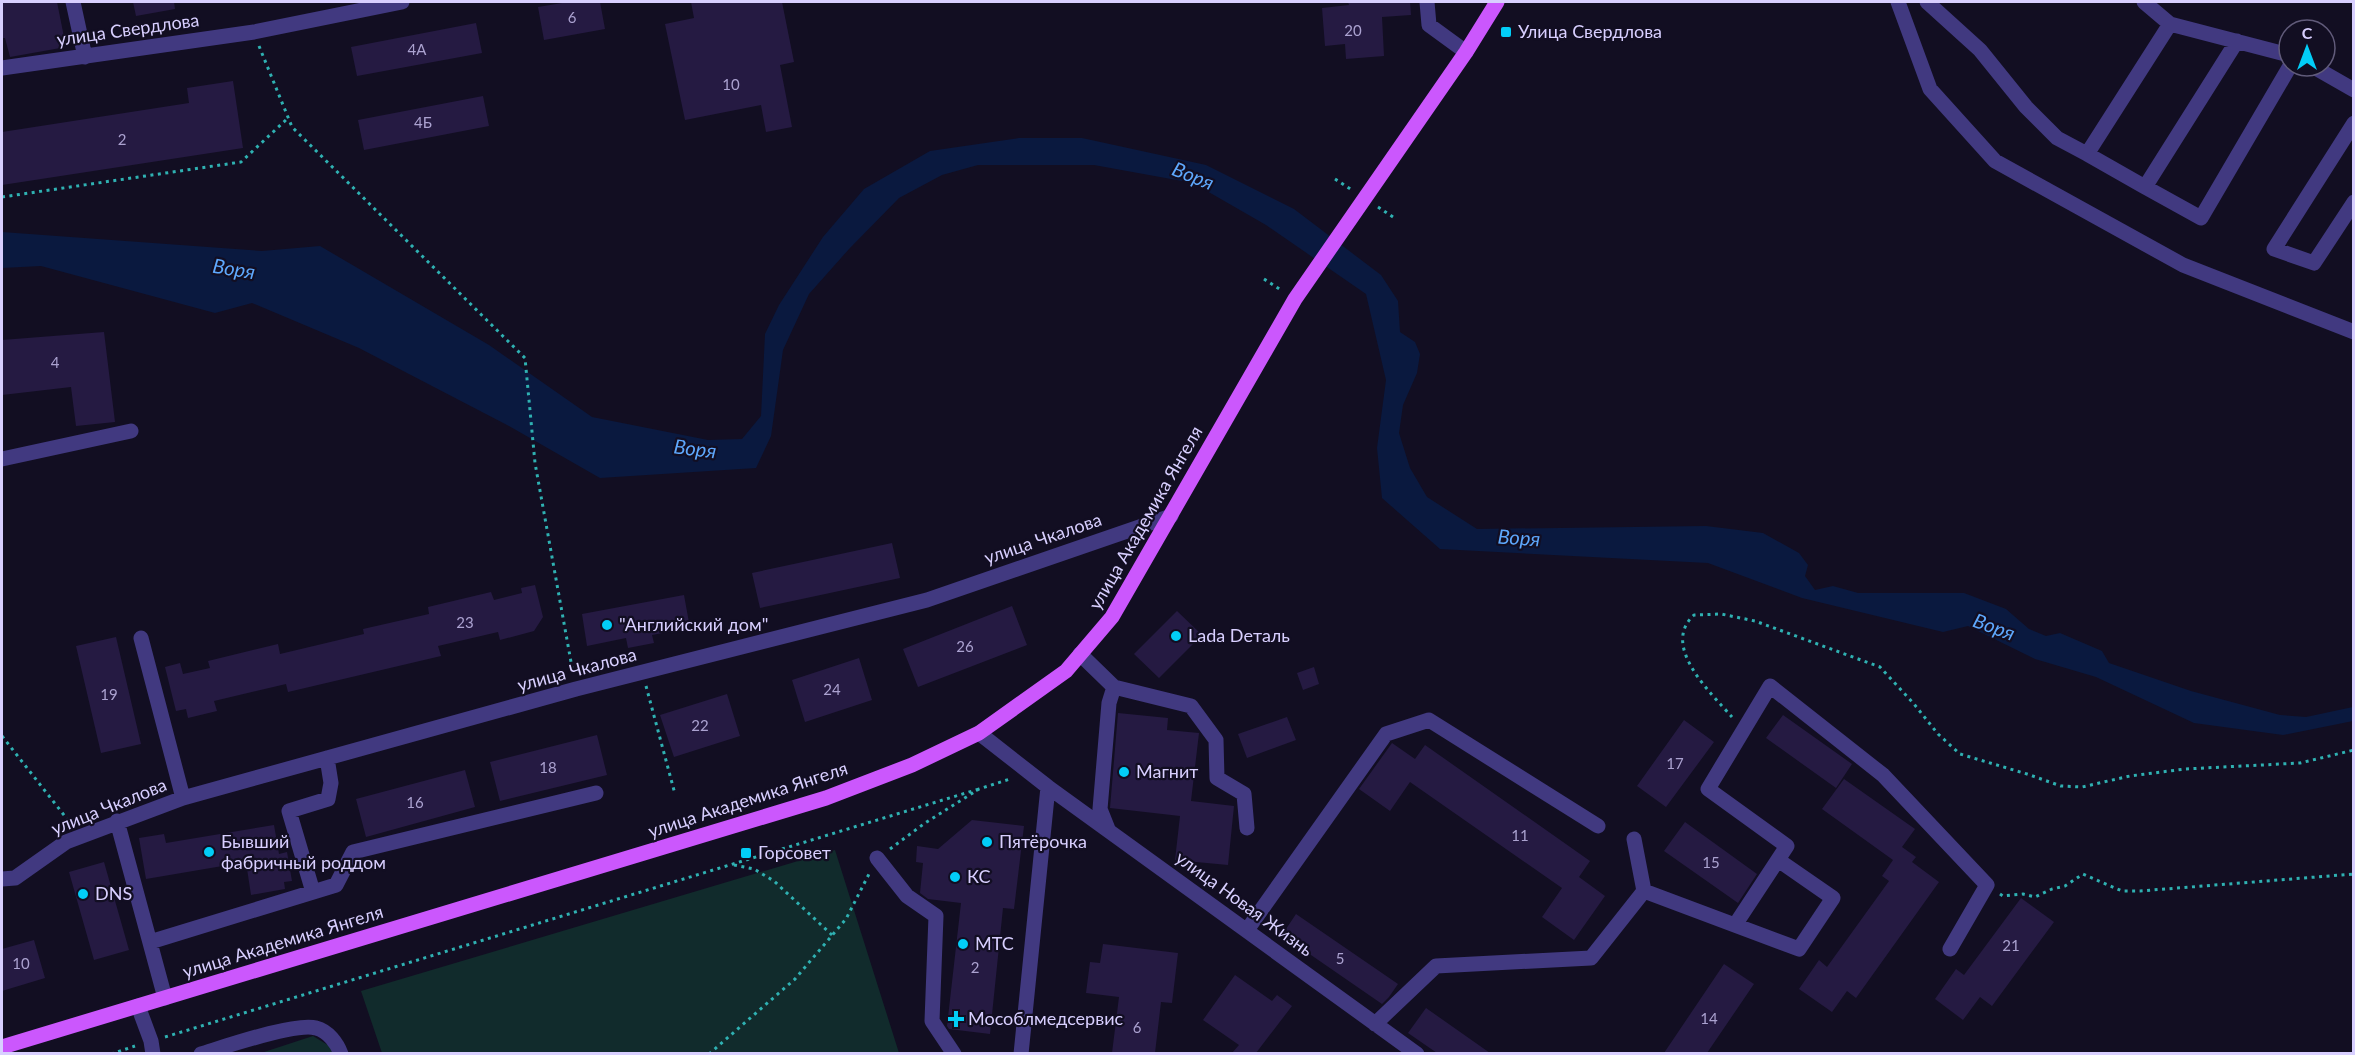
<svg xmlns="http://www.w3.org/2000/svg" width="2355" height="1055" font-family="Lato,sans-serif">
  <rect width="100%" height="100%" fill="#120e22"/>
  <path fill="#112b2c" d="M835,850L899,1053H382L361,991Z
    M313,1036L341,1053L258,1054Z"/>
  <path fill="#0a193f" d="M1019,138H1082L1206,165L1294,209L1381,275L1398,301L1400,332L1415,342L1420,354L1417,373L1403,405L1399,433L1410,468L1427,497L1477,529L1706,526L1763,533L1799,553L1808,565L1805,576L1815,590L1833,586L1858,593H1964L2006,609L2029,629L2046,636L2060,633L2102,651L2109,663L2191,691L2280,715L2306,717L2353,707V721L2283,735L2194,723L2096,677L2035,659L1968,626L1943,632L1802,598L1708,563L1440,549L1382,498L1377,448L1386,380L1366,294L1266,225L1193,183L1094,165H978L942,175L899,198L849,249L809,294L783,350L771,436L756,468L600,478L509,426L359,348L252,303L215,313L41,266L2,268V232L262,251L320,246L489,345L592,417L708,440L742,439L761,416L765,334L779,305L823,237L864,189L930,151Z"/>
  <path fill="#251a42" d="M2,2H57L66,47L10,57L5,38H2Z
    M133,2H174L175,9L136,16Z
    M568,2H600L605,29L544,40L538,7Z
    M691,2H782L794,62L780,65L792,127L766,132L761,105L685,120L665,24L694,18Z
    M1348,2H1410L1411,15L1382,17L1384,56L1346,59L1345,44L1325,46L1322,8L1349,5Z
    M476,23L482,53L357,76L351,47Z
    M233,81L243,148L2,185V132L189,103L187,88Z
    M483,96L489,126L364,150L358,120Z
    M104,332L115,422L76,426L71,387L2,395V340Z
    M892,543L900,578L760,608L752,573Z
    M535,585L543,617L534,631L500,640L498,632L438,646L441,656L288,692L286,684L214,701L217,711L188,718L186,709L176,711L165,667L180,663L183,674L210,668L208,661L278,644L280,654L364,634L363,629L429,614L428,607L491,592L494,600L522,593L521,588Z
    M684,595L690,628L652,635L654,643L628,648L626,638L587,646L582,614Z
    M1012,606L1027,645L918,687L903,649Z
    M1177,611L1202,635L1159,678L1134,654Z
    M116,637L141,744L101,753L76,646Z
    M859,658L872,700L805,722L792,680Z
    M1314,667L1319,684L1303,690L1297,673Z
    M727,694L740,736L674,757L660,715Z
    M1118,713L1168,718L1167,730L1199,733L1191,801L1234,806L1228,865L1175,860L1180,816L1110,808Z
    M1783,715L1852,764L1836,788L1766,738Z
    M1287,717L1296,740L1247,758L1238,734Z
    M1684,720L1714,742L1666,807L1637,786Z
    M597,735L607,775L500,801L490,762Z
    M1392,743L1415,759L1425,745L1590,861L1579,877L1605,896L1574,940L1542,917L1562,888L1410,782L1390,811L1359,789Z
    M465,770L475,807L366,837L356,799Z
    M1844,779L1915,829L1902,847L1916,857L1912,862L1939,882L1856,998L1847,991L1832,1012L1799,989L1819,960L1827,967L1889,881L1882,876L1893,860L1822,809Z
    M972,820L1024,826L1014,909L1003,908L990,1034L949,1029L947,1026L961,903L928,899L920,893L923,863L916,862L917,846L938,849Z
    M1685,822L1757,874L1738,903L1664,851Z
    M274,825L279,854L287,852L292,881L284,882L285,889L251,895L246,862L146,879L139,838L164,834L166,843Z
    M104,862L129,950L94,960L69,872Z
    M2021,898L2054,922L1992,1006L1980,997L1963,1020L1935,999L1956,969L1964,975Z
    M1296,914L1398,984L1389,997L1382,1004L1282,935Z
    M34,940L45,978L2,991V949Z
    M1103,944L1178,953L1172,1003L1161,1002L1155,1053H1112L1119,997L1086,993L1090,962L1100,963Z
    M1724,964L1754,984L1707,1053H1664Z
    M1235,975L1272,1001L1277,995L1292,1006L1256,1053H1232L1239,1045L1203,1020Z
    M1426,1008L1490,1053H1437L1408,1033Z"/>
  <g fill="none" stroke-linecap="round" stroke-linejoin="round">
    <path stroke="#2fb1b2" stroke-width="3" stroke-dasharray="3 4.5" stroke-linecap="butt" d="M259,46L292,127L525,358L535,463L573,673
      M1335,179L1352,190
      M2,197L241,162L288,118
      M1378,207L1396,219
      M1264,279L1281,290
      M646,686L675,794
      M1732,717C1711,693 1660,646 1694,615L1721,614L1755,621L1880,667L1914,704L1938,734L1960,754L2027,774L2061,786L2082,787L2130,776L2185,769L2300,763L2354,750
      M2,736L71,824
      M890,849L925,823L979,789L1010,779
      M734,865L754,869L774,881L832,935
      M2000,894L2003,896L2023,894L2035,897L2052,889L2065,886L2083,874L2122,891H2140L2354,874
      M165,1037L979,789
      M111,1054L135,1046
      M709,1054L795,979L846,919L869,874"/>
    <path stroke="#413980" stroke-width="15" d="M73,2L85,57
      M1427,2L1429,25L1466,52
      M1898,2L1930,89L1995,161L2183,265L2354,332
      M1927,2L1980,50L2026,107L2057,138L2087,154L2170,24
      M2144,2L2170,24L2289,55
      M2237,41L2145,187L2201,218L2290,66
      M2312,66L2354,90
      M2,68L254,32L402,2
      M2354,123L2274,249L2314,263L2354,202
      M2087,154L2145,187
      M2,459L131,431
      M141,638L183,798
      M1080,654L1114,687L1191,706L1216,740L1217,778L1244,794L1247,828
      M979,733L1048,787L1021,1054
      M1048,787L1417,1054
      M117,821L165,998
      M1108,829L1100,809L1109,703L1114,687
      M1634,839L1644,891
      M877,858L907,896L936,916L932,1021L954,1054
      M2,879L15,878L66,842L183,798L576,689L927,600L1171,516
      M313,892L289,811L328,799L331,783L327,758
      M1735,925L1787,846L1708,789L1770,686L1883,775L1987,885L1950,949
      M1247,930L1386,734L1429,720L1598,826
      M150,942L336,885L353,852L596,793
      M138,1006L151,1041L153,1054
      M1375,1024L1436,966L1591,958L1644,891L1799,949L1833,898L1778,860
      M201,1054C224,1047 296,1022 316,1028C328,1031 337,1043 341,1054"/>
    <path stroke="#cb57fd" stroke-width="15" d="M2,1047L826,798L912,765L979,733L1066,671L1112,617L1295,299L1466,52L1497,2"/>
  </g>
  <g fill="#02cdf7" stroke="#120e22" stroke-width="2">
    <rect x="1500" y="26" width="12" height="12" rx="3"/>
    <circle cx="607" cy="625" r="6"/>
    <circle cx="1176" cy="636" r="6"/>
    <circle cx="1124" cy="772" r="6"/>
    <circle cx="987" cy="842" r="6"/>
    <circle cx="209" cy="852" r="6"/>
    <rect x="740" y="847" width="12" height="12" rx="3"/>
    <circle cx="955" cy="877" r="6"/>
    <circle cx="83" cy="894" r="6"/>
    <circle cx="963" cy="944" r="6"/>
    <path d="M953 1010h6v6h6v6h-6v6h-6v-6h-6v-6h6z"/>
  </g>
  <g text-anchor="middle" stroke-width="4.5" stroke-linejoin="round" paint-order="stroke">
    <g font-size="15" fill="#aba2d0">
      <text x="572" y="23">6</text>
      <text x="1353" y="36">20</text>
      <text x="417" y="55">4А</text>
      <text x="731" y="90">10</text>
      <text x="423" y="128">4Б</text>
      <text x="122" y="145">2</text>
      <text x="55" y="368">4</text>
      <text x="465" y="628">23</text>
      <text x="965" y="652">26</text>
      <text x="832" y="695">24</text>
      <text x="109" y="700">19</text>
      <text x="700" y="731">22</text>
      <text x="1675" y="769">17</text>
      <text x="548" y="773">18</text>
      <text x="415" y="808">16</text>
      <text x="1520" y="841">11</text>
      <text x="1711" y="868">15</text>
      <text x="2011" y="951">21</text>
      <text x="1340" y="964">5</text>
      <text x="21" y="969">10</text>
      <text x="975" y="973">2</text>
      <text x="1709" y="1024">14</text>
      <text x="1137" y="1033">6</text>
    </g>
    <g font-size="18" fill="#d8cfff" stroke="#120e22">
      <text transform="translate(128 30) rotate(-8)" y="6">улица Свердлова</text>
      <text transform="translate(1146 518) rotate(-60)" y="6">улица Академика Янгеля</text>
      <text transform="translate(1043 539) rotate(-19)" y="6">улица Чкалова</text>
      <text transform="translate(577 670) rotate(-15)" y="6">улица Чкалова</text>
      <text transform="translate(748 800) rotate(-18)" y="6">улица Академика Янгеля</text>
      <text transform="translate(109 807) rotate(-22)" y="6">улица Чкалова</text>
      <text transform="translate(1244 904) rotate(36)" y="6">улица Новая Жизнь</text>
      <text transform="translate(283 942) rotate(-17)" y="6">улица Академика Янгеля</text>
    </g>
    <g font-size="18" fill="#d8cfff" stroke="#120e22" text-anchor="start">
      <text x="1518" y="38">Улица Свердлова</text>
      <text x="619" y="631">"Английский дом"</text>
      <text x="1188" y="642">Lada Dеталь</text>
      <text x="1136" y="778">Магнит</text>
      <text x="221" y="848">Бывший<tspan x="221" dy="21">фабричный роддом</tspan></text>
      <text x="999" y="848">Пятёрочка</text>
      <text x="758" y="859">Горсовет</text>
      <text x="967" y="883">КС</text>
      <text x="95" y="900">DNS</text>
      <text x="975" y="950">МТС</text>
      <text x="968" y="1025">Мособлмедсервис</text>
    </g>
    <g font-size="20" font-style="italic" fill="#5ea8fd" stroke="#120e22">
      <text transform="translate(1193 176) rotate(22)" y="7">Воря</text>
      <text transform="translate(234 269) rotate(9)" y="7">Воря</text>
      <text transform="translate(695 449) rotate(7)" y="7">Воря</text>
      <text transform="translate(1519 538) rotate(4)" y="7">Воря</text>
      <text transform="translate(1994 627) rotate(20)" y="7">Воря</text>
    </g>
  </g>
  <rect width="2355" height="1055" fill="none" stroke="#d8cfff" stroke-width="6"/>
  <g transform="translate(2307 48)"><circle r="28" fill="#120e22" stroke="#615b7a" stroke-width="1.5"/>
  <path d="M0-4.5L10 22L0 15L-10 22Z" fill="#02cdf7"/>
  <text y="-9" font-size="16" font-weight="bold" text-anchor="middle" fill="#d8cfff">С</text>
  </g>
</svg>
